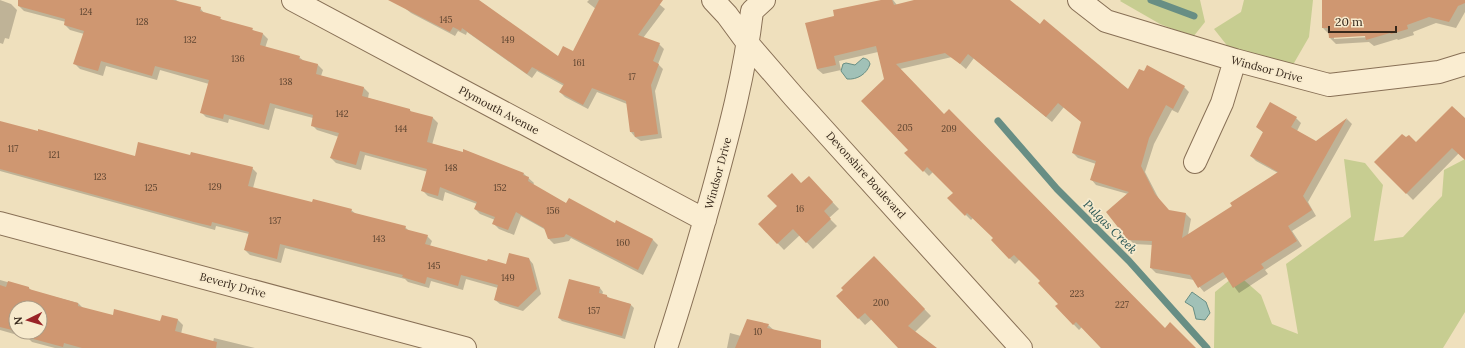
<svg xmlns="http://www.w3.org/2000/svg" width="1465" height="348" font-family="Lora,serif">
  <rect width="100%" height="100%" fill="#efe0bd"/>
  <path fill="#c7cd91" d="M1121,0H1200L1205,22L1193,37L1160,24L1120,1Z
    M1244,0H1313L1309,37L1294,63L1267,76L1233,53L1214,29L1241,12Z
    M1344,159L1365,163L1383,185L1374,241L1403,237L1442,196L1444,170L1465,159V312L1443,348H1214L1215,292L1237,274L1261,295L1272,324L1298,334L1286,264L1351,217Z"/>
  <path fill="#a1c1b7" stroke="#688e84" d="M863,58C867,59 869,60 870,64C867,74 857,80 847,79L841,71L843,64L846,63L855,65Z
    M1192,292L1206,302L1210,313L1205,320L1196,319L1193,307L1185,302Z"/>
  <path fill="#0003" fill-rule="evenodd" d="M0,0L11,4L17,10L9,39L5,38L3,44L0,43Z
    M21,0H176L179,2L200,8L205,14L220,18L224,22L252,29L255,32L263,34L268,39L265,48L299,57L304,61L318,65L323,70L321,76L364,88L369,93L368,98L410,110L412,113L433,118L438,123L432,145L463,153L464,150L524,174L534,183L533,185L567,204L616,224L617,222L653,240L658,245L643,275L571,238L569,241L554,244L549,239L546,230L521,216L514,235L499,229L494,224L495,220L480,214L475,209L477,204L445,192L443,201L428,196L423,191L428,172L365,155L361,170L336,163L331,158L339,137L317,130L312,125L313,118L275,108L269,130L229,119L228,123L206,117L201,112L209,84L160,70L157,80L106,66L103,76L80,69L75,64L84,34L70,30L65,25L66,22L24,11L19,6Z
    M411,0H478L558,57L573,52L596,9L587,2L589,0H654L665,9L643,38L659,44L664,49L658,64L663,69L655,91L662,138L641,141L635,137L631,132L627,104L597,92L588,109L565,97L560,92L564,86L537,71L532,78L467,32L466,35L458,31L455,36L411,13L406,9Z
    M885,0H893L897,5L919,0H1004L1129,90L1184,87L1189,92L1178,113L1172,110L1154,144L1145,172L1160,201L1169,211L1186,214L1191,219L1188,235L1233,207L1278,173L1256,161L1251,156L1264,133L1257,127L1296,118L1301,123L1297,131L1316,142L1347,119L1352,124L1308,202L1316,216L1292,231L1302,246L1265,270L1268,274L1239,293L1227,277L1204,292L1194,280L1156,273L1151,268L1153,245L1134,244L1129,239L1128,194L1096,185L1091,179L1096,164L1078,158L1073,153L1082,122L1064,107L1052,122L974,58L966,69L952,57L900,69L944,115L1165,329L1194,348H1101L1082,327L1079,330L1056,306L1059,304L1041,281L1020,259L1015,264L992,240L994,238L973,218L971,220L949,198L954,193L933,172L929,176L906,153L909,150L885,79L878,52L839,61L841,70L823,74L817,69L835,17Z
    M1323,0H1465V12L1456,28L1436,23L1413,32L1414,35L1398,40L1397,39L1374,46L1369,42L1336,44L1330,38L1329,34L1323,28ZM1370,35V37L1334,39V37Z
    M1465,119V159L1459,153L1413,200L1376,162Z
    M0,122L136,157H191L252,168L257,173L253,188L313,204L351,210L356,214L405,227L410,232L427,236L432,241L430,246L488,262L506,266L529,259L533,264L541,294L523,311L500,304L495,300L498,288L466,279L463,290L431,281L429,288L408,282L405,279L285,248L281,263L250,255L245,250L249,234L216,226L215,230L0,171Z
    M809,177L839,209L829,218L837,226L813,249L800,235L784,250L759,224Z
    M874,257L931,316L915,332L936,348H900L872,319L865,325L838,296Z
    M0,280L29,288L32,291L78,303L83,308L113,316L161,322L178,320L183,325L181,334L213,342L214,338L255,348H55L32,342L28,338L0,330ZM16,308H40V332H16Z
    M600,288L603,292L602,295L607,296L610,299L630,304L634,308L625,339L562,321L559,318Z
    M768,325L795,348H727L730,333L741,336Z"/>
  <g fill="none" stroke-linecap="round" stroke-linejoin="round">
    <path stroke="#688e84" stroke-width="7" d="M1151,0L1194,16
      M998,121L1057,189L1129,261L1207,348"/>
  </g>
  <path fill="#cf9771" d="M18,0H173L201,7L200,11L221,17L220,19L253,28L252,30L263,33L260,45L300,56L299,59L318,64L316,74L364,87L362,96L410,109V111L433,117L427,142L463,152V149L524,173L523,175L529,177L528,181L566,203L569,198L615,223L616,220L653,239L638,270L566,234L564,237L548,239L544,228L516,212L508,230L492,224L495,217L474,209L477,202L440,187L438,196L421,191L427,169L360,151L356,165L330,158L339,133L311,126L313,115L270,103L264,125L224,114L223,119L200,113L209,80L155,66L152,76L101,61L98,71L73,64L84,31L64,25L65,19L18,6Z
    M388,0H479L558,56L563,46L573,51L599,0H663L638,35L660,43L653,61L659,64L651,85L658,134L635,137L634,132H630L626,101L592,88L583,105L559,92L564,84L532,67L527,74L462,28L461,31L453,27L450,32Z
    M881,0H892L894,5L914,0H1010L1040,24L1044,19L1128,89L1139,69L1144,71L1147,65L1185,86L1173,109L1166,105L1149,138L1141,166L1155,194L1169,210L1186,213L1182,238L1232,206L1230,203L1278,172L1250,156L1263,132L1256,127L1270,102L1297,117L1291,127L1316,141L1347,118L1303,196L1312,210L1288,226L1297,241L1261,264L1264,268L1233,288L1223,272L1198,288L1190,275L1150,268L1152,241L1128,240L1106,212L1129,192L1090,180L1096,161L1072,153L1081,122L1058,103L1046,117L968,54L960,64L945,53L896,64L944,114L949,109L1165,328L1170,322L1196,348H1101L1076,322L1073,325L1055,306L1058,304L1038,283L1040,281L1014,255L1009,259L991,240L993,238L967,213L965,216L947,198L953,193L927,167L923,172L904,153L908,150L861,101L884,79L876,46L834,56L836,65L817,69L805,23L834,16L833,10Z
    M1322,0H1465V3L1458,6L1449,22L1429,17L1407,25L1408,29L1391,34L1390,33L1366,40L1365,36L1329,38L1328,28H1322Z
    M1452,106L1465,118V160L1452,148L1406,194L1374,162L1402,134L1406,137L1409,135L1416,142Z
    M0,121L38,131V129L135,156L138,142L190,155L191,152L253,167L248,186L312,202L313,199L352,209L351,212L406,226L405,229L428,235L425,244L487,261L488,259L506,264L509,253L529,258L537,289L518,307L494,300L498,285L461,275L458,286L427,277L425,284L402,277L403,275L280,244L277,259L244,250L249,232L212,222L211,226L194,222L0,169Z
    M792,173L801,183L809,176L833,202L824,211L831,219L806,243L793,229L777,244L758,224L777,206L767,196Z
    M874,256L925,309L908,326L937,348H898L865,313L858,319L836,296L843,290L841,288Z
    M569,279L600,287L599,293L607,295V297L631,304L622,336L558,318Z
    M8,281L29,287V289L78,303V306L113,315L114,309L160,321L162,315L178,319L175,331L217,342L216,348H82L64,343L63,347L26,337L27,334L18,332H40V308H16V331L0,327V285L6,287Z
    M747,319L769,324L767,328L821,340V348H735Z"/>
  <g fill="none" stroke-linecap="round" stroke-linejoin="round">
    <g stroke="#887056" stroke-width="24">
      <path id="minor" d="M293,0L705,220
        M713,0L727,15L749,45L794,97L1021,348
        M1079,0L1106,21L1235,60L1329,85L1439,72L1465,64
        M1195,162L1222,103L1235,60
        M0,223L465,348
        M666,348C683,296 698,244 713,191C729,132 745,73 752,11L764,0"/>
    </g>
    <use href="#minor" stroke="#faedd1" stroke-width="22"/>
  </g>
  <g text-anchor="middle" stroke-width="3.5" stroke-linejoin="round" paint-order="stroke">
    <g font-size="9" fill="#5d4430">
      <text x="86" y="15">124</text>
      <text x="446" y="23">145</text>
      <text x="142" y="25">128</text>
      <text x="190" y="43">132</text>
      <text x="508" y="43">149</text>
      <text x="238" y="62">136</text>
      <text x="579" y="66">161</text>
      <text x="632" y="80">17</text>
      <text x="286" y="85">138</text>
      <text x="342" y="117">142</text>
      <text x="905" y="131">205</text>
      <text x="401" y="132">144</text>
      <text x="949" y="132">209</text>
      <text x="13" y="152">117</text>
      <text x="54" y="158">121</text>
      <text x="451" y="171">148</text>
      <text x="100" y="180">123</text>
      <text x="215" y="190">129</text>
      <text x="151" y="191">125</text>
      <text x="500" y="191">152</text>
      <text x="800" y="212">16</text>
      <text x="553" y="214">156</text>
      <text x="275" y="224">137</text>
      <text x="379" y="242">143</text>
      <text x="623" y="246">160</text>
      <text x="434" y="269">145</text>
      <text x="508" y="281">149</text>
      <text x="1077" y="297">223</text>
      <text x="881" y="306">200</text>
      <text x="1122" y="308">227</text>
      <text x="594" y="314">157</text>
      <text x="758" y="335">10</text>
    </g>
    <g font-size="11" fill="#37281b" stroke="#f7eacd">
      <text transform="translate(1267 69) rotate(15)" y="4">Windsor Drive</text>
      <text transform="translate(499 110) rotate(28)" y="4">Plymouth Avenue</text>
      <text transform="translate(718 173) rotate(-75)" y="4">Windsor Drive</text>
      <text transform="translate(866 175) rotate(48)" y="4">Devonshire Boulevard</text>
      <text transform="translate(233 285) rotate(15)" y="4">Beverly Drive</text>
    </g>
    <g font-size="12" font-style="italic" fill="#2a5754" stroke="#f7eacd">
      <text transform="translate(1110 227) rotate(45)" y="4">Pulgas Creek</text>
    </g>
  </g>
  <g transform="translate(28 320) rotate(265)"><circle r="19" fill="#f7eacd" stroke="#aa9c86"/>
  <path d="M0-3L7 15L0 10L-7 15Z" fill="#992326"/>
  <text y="-6" font-size="11" font-weight="bold" text-anchor="middle" fill="#37281b">N</text>
  </g>
  <path d="M1329 26v6h67v-6" fill="none" stroke="#37281b" stroke-width="2"/>
  <text x="1335" y="26" font-size="12" fill="#37281b" stroke="#f7eacd" stroke-width="3" paint-order="stroke">20 m</text>
</svg>
